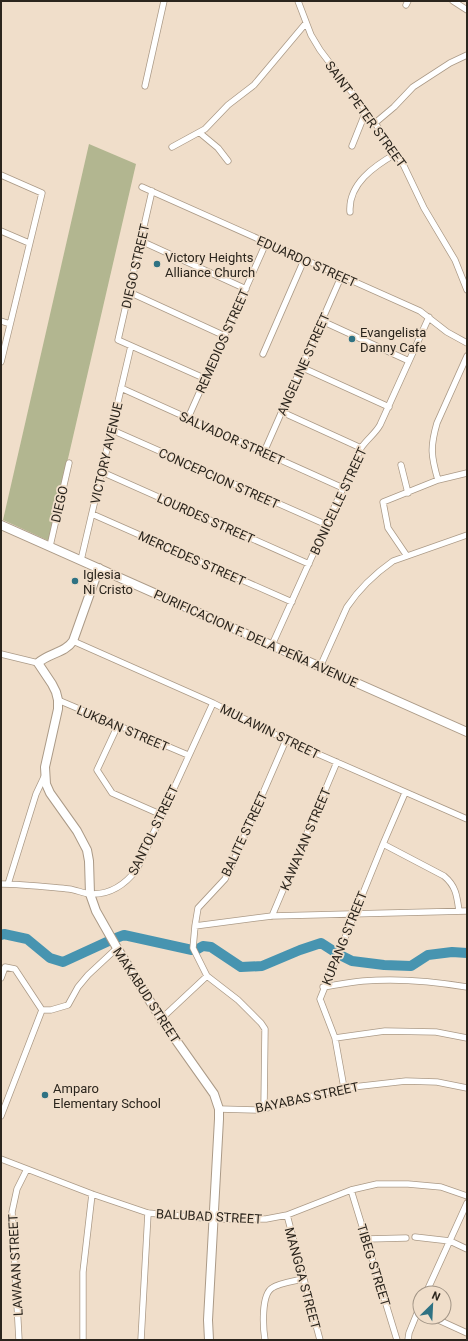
<svg xmlns="http://www.w3.org/2000/svg" width="468" height="1341" font-family="Roboto,sans-serif">
  <rect width="100%" height="100%" fill="#f0deca"/>
  <path fill="#b2b690" d="M89,144L136,164L49,541L3,520Z"/>
  <g fill="none" stroke-linecap="round" stroke-linejoin="round">
    <path stroke="#4794b0" stroke-width="10" d="M1,935L4,934L27,939L50,958L63,962L111,940
      M116,938L124,935L192,950
      M196,950L203,946L211,947L241,967L262,966L300,950L321,943L335,952
      M342,956L352,961L384,965L411,966L428,955L452,952L467,953"/>
    <g stroke="#ab9a87" stroke-width="7">
      <path id="street" d="M298,1L311,35L320,50L375,123L403,164L424,208L455,260L467,290
        M453,1L467,10
        M406,5L408,1
        M145,86L164,1
        M375,123L394,107L413,87L450,63L467,55
        M200,133L218,148L228,161
        M352,146L366,111
        M172,147L205,129L228,105L254,85L306,23
        M1,175L42,193L1,362
        M142,187L420,311L447,332L467,343
        M152,191L118,340L206,379
        M350,212C348,184 374,166 397,153
        M1,231L29,243
        M141,241L246,289
        M129,292L225,336
        M1,321L10,324
        M322,321L409,361
        M263,354L304,260
        M301,367L389,407
        M121,388L343,488
        M282,412L361,448
        M188,418L266,243
        M112,430L327,525
        M264,452L341,277
        M401,465L408,493
        M102,472L309,564
        M438,480C431,456 430,447 437,423L467,356
        M92,514L292,602
        M50,546L69,463
        M407,556L388,528L383,502L438,480L467,473
        M81,560L131,346
        M73,641L213,703L286,740L467,819
        M272,645L361,448C367,439 375,434 380,425L429,317
        M1,654L38,663
        M320,667L347,607C359,589 376,573 393,561L467,535
        M58,700L188,755
        M118,725L97,770L112,793L162,815
        M383,844L444,876C456,886 457,896 459,911
        M1,884C23,884 47,887 69,889C76,890 83,893 90,894C110,895 125,885 137,869L213,703
        M8,884L36,794L44,777
        M272,916L337,762
        M195,926L272,916L467,911
        M1,978L5,967L15,969L42,1010
        M323,987C337,985 350,982 363,981C398,978 432,981 467,987
        M161,1019L207,976
        M335,1038L385,1031L436,1032L467,1038
        M344,1088L335,1038L320,999L383,844L405,793
        M264,1108L265,1029L261,1023L238,1000L207,976L193,948L195,926L198,908L225,879L233,862L286,740
        M219,1109L259,1110L344,1088L406,1081L437,1082L467,1088
        M1,1116L42,1010H51L68,1005L78,987L88,975L117,948
        M1,1159L92,1194L148,1213L214,1219H266L287,1215L351,1190L377,1184H408L441,1187L467,1196
        M351,1190L397,1340
        M287,1215L320,1340
        M415,1237L450,1241L467,1249
        M367,1239L406,1238
        M426,1293L467,1203
        M432,1317L467,1333
        M19,1340L12,1212L17,1189L27,1169
        M83,1340V1272L92,1194
        M141,1340L148,1213
        M265,1340C263,1328 261,1295 272,1288C279,1283 295,1281 303,1279
        M408,1340L409,1333L420,1306"/>
    </g>
    <g stroke="#ab9a87" stroke-width="10">
      <path id="secondary" d="M1,525L467,732
        M99,568L73,641C65,653 49,653 38,663L52,684L56,692L58,700V709L45,767L46,784L50,793L77,831L87,850L89,861L90,894L96,911L117,948L161,1019L214,1094L219,1109V1119L208,1320L209,1340"/>
    </g>
    <use href="#street" stroke="#fff" stroke-width="5.5"/>
    <use href="#secondary" stroke="#fff" stroke-width="8"/>
  </g>
  <g fill="#2f7283" stroke="#f0deca" stroke-width="1.5">
    <circle cx="157" cy="264" r="4"/>
    <circle cx="352" cy="339" r="4"/>
    <circle cx="75" cy="581" r="4"/>
    <circle cx="45" cy="1095" r="4"/>
  </g>
  <g text-anchor="middle" stroke-width="3.5" stroke-linejoin="round" paint-order="stroke">
    <g font-size="13" fill="#2b251d" stroke="#f0deca">
      <text transform="translate(366 114) rotate(54)" y="5">SAINT PETER STREET</text>
      <text transform="translate(307 261) rotate(24)" y="5">EDUARDO STREET</text>
      <text transform="translate(135 266) rotate(-77)" y="5">DIEGO STREET</text>
      <text transform="translate(222 341) rotate(-66)" y="5">REMEDIOS STREET</text>
      <text transform="translate(303 364) rotate(-66)" y="5">ANGELINE STREET</text>
      <text transform="translate(232 438) rotate(24)" y="5">SALVADOR STREET</text>
      <text transform="translate(106 453) rotate(-77)" y="5">VICTORY AVENUE</text>
      <text transform="translate(219 478) rotate(24)" y="5">CONCEPCION STREET</text>
      <text transform="translate(338 501) rotate(-65)" y="5">BONICELLE STREET</text>
      <text transform="translate(59 504) rotate(-77)" y="5">DIEGO</text>
      <text transform="translate(206 518) rotate(24)" y="5">LOURDES STREET</text>
      <text transform="translate(192 558) rotate(24)" y="5">MERCEDES STREET</text>
      <text transform="translate(256 638) rotate(24)" y="5">PURIFICACION F. DELA PEÑA AVENUE</text>
      <text transform="translate(123 728) rotate(23)" y="5">LUKBAN STREET</text>
      <text transform="translate(270 731) rotate(26)" y="5">MULAWIN STREET</text>
      <text transform="translate(153 830) rotate(-64)" y="5">SANTOL STREET</text>
      <text transform="translate(244 834) rotate(-65)" y="5">BALITE STREET</text>
      <text transform="translate(305 839) rotate(-67)" y="5">KAWAYAN STREET</text>
      <text transform="translate(344 938) rotate(-68)" y="5">KUPANG STREET</text>
      <text transform="translate(147 995) rotate(57)" y="5">MAKABUD STREET</text>
      <text transform="translate(307 1097) rotate(-12)" y="5">BAYABAS STREET</text>
      <text transform="translate(209 1216) rotate(3)" y="5">BALUBAD STREET</text>
      <text transform="translate(15 1265) rotate(-93)" y="5">LAWAAN STREET</text>
      <text transform="translate(374 1265) rotate(73)" y="5">TIBEG STREET</text>
      <text transform="translate(303 1278) rotate(75)" y="5">MANGGA STREET</text>
    </g>
    <g font-size="13" fill="#2b251d" stroke="#f0deca" text-anchor="start">
      <text x="165" y="262">Victory Heights<tspan x="165" dy="15">Alliance Church</tspan></text>
      <text x="360" y="337">Evangelista<tspan x="360" dy="15">Danny Cafe</tspan></text>
      <text x="83" y="579">Iglesia<tspan x="83" dy="15">Ni Cristo</tspan></text>
      <text x="53" y="1093">Amparo<tspan x="53" dy="15">Elementary School</tspan></text>
    </g>
  </g>
  <rect width="468" height="1341" fill="none" stroke="#2b251d" stroke-width="4"/>
  <g transform="translate(432 1305) rotate(24)"><circle r="19" fill="#f0deca" stroke="#a19485"/>
  <path d="M0-3L7 15L0 10L-7 15Z" fill="#2f7283"/>
  <text y="-6" font-size="11" font-weight="bold" text-anchor="middle" fill="#2b251d">N</text>
  </g>
</svg>
